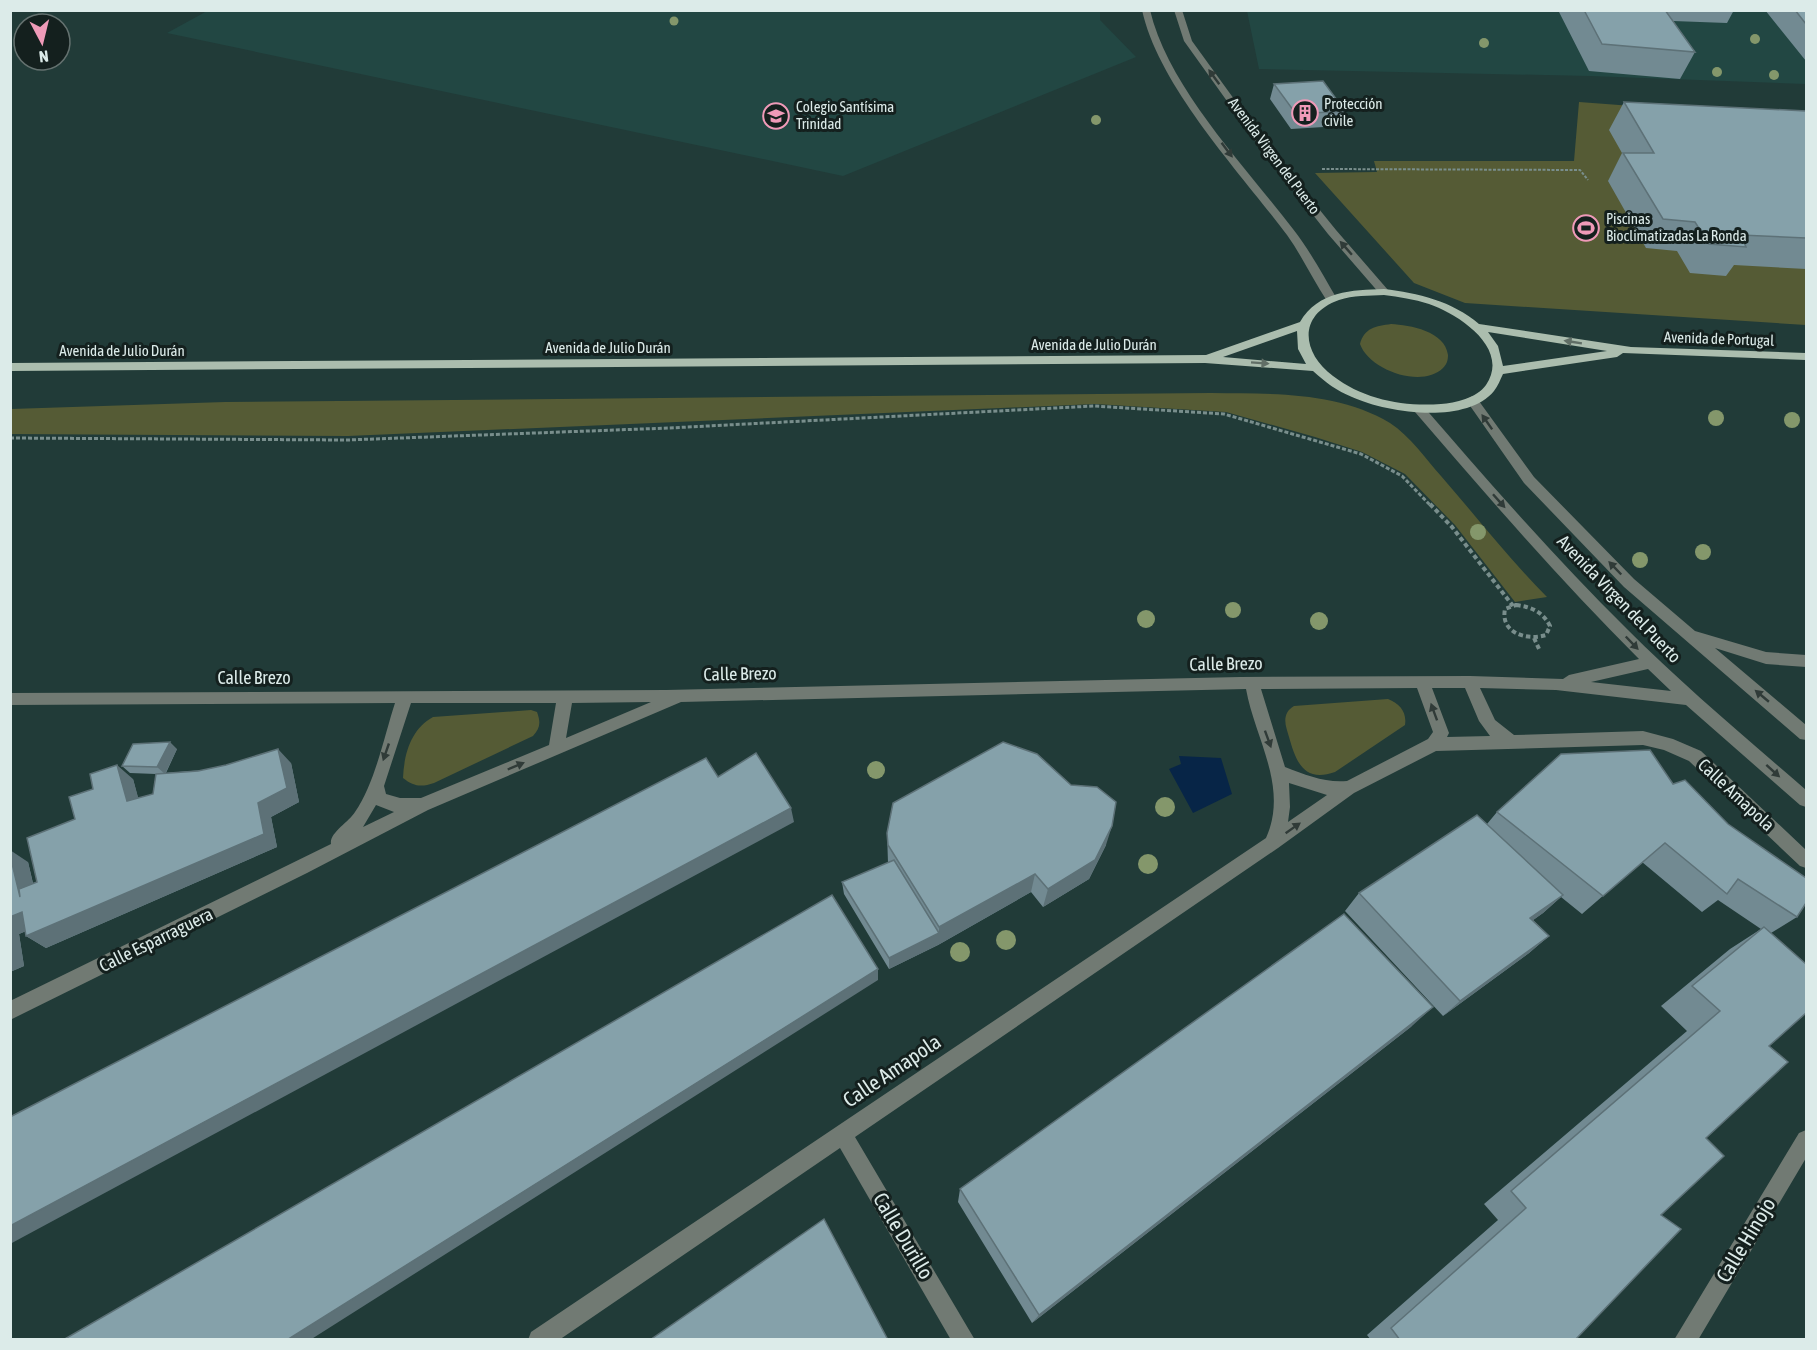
<svg xmlns="http://www.w3.org/2000/svg" width="1817" height="1350" font-family="'Asap Condensed',sans-serif">
  <rect width="100%" height="100%" fill="#213b38"/>
  <path fill="#224743" d="M209,10H1100V20L1136,57L843,176L167,33Z
    M1247,11H1806V84L1590,76L1259,69Z"/>
  <path fill="#555b35" d="M1579,102L1806,119V325L1465,303L1414,283L1315,173L1377,172L1374,161H1574Z
    M1391,324C1410,325 1445,331 1448,355C1448,360 1447,364 1443,368C1422,389 1369,370 1360,344C1364,328 1376,326 1391,324Z
    M1211,393C1271,394 1337,391 1390,423C1410,436 1426,459 1441,476C1476,516 1509,559 1547,597L1515,602L1455,525L1405,474L1362,452L1315,437L1226,412L1095,404L348,436L10,434L11,409L225,402Z
    M1388,699C1400,704 1407,712 1405,725L1335,772C1304,783 1296,762 1289,737C1287,729 1283,721 1287,713C1288,710 1291,708 1294,706Z
    M531,710L537,712C541,723 540,728 533,736L434,783C422,787 414,787 403,778C404,754 411,729 433,717Z"/>
  <path fill="#072547" d="M1179,756L1221,758L1232,794L1193,813L1169,769L1181,764Z"/>
  <g fill="none" stroke-linecap="round" stroke-linejoin="round">
    <path stroke="#798e8c" stroke-width="2" stroke-dasharray="3 1.5" stroke-linecap="butt" d="M1322,169L1580,170L1588,180"/>
    <path stroke="#798e8c" stroke-width="3" stroke-dasharray="4 2" stroke-linecap="butt" d="M10,438L347,440L669,428L1094,406L1224,414L1361,454L1402,476L1431,506"/>
    <path stroke="#798e8c" stroke-width="4" stroke-dasharray="4.5 3" stroke-linecap="butt" d="M1430,504L1452,527L1513,606
      M1516,605C1532,607 1543,612 1550,626L1546,635C1527,641 1500,633 1505,609Z
      M1534,638L1540,651"/>
    <path fill="#717a73" fill-rule="evenodd" d="M1142,10H1150C1168,87 1245,166 1293,229C1310,251 1323,275 1337,299L1335,301H1327C1313,280 1302,256 1287,235C1240,172 1159,87 1142,10Z
      M1174,10H1182L1192,41L1268,146L1336,230L1388,290V294H1380L1328,234L1262,150L1184,41Z
      M1472,396L1476,397L1534,477L1634,579L1695,631L1766,652L1806,655V667L1766,664L1715,648L1806,725V740L1800,739L1624,587L1524,483L1466,400Z
      M1419,405L1423,406C1489,482 1555,558 1627,629C1684,686 1745,737 1806,790V807L1800,805L1686,705L1556,690L1480,688L1495,720L1514,735L1643,731L1673,739L1701,751L1806,850V868L1800,866L1689,761L1664,750L1643,745L1436,751L1354,793L1278,848L855,1137L975,1340H951L840,1148L559,1340H528L531,1332L1266,838C1289,787 1255,739 1246,689L681,702L428,810L307,873L10,1020V1001L331,844C329,833 349,822 355,812C375,783 384,737 395,703L10,705V693L666,690L1240,677L1470,676L1563,679L1569,675L1639,659C1560,580 1487,496 1415,412L1413,409ZM1648,669L1671,691L1591,682ZM1417,688L1433,732L1428,739L1347,781C1325,783 1306,775 1285,767L1261,689ZM1432,688H1465L1479,721L1490,736L1447,737L1449,733ZM651,702L566,738L572,703ZM411,703H556L549,745L421,798H400L386,794L384,786ZM1289,783L1327,795L1288,822L1290,807ZM376,805L394,812L363,827Z
      M1806,1130V1158L1698,1340H1674L1799,1133Z"/>
    <path fill="#abbdae" fill-rule="evenodd" d="M1384,289C1418,293 1452,301 1479,324L1631,347L1806,353V360L1623,353L1617,357L1503,374C1500,380 1498,386 1494,391C1466,425 1387,413 1352,397C1337,391 1325,382 1313,371L1205,363L10,371V363L1206,355L1300,322C1318,291 1352,290 1384,289ZM1384,295C1399,297 1414,299 1429,304C1458,314 1511,348 1486,385C1477,398 1455,403 1441,404C1403,407 1363,399 1333,376C1302,353 1297,315 1339,300C1353,295 1369,296 1384,295ZM1297,331L1298,349L1306,364L1223,357ZM1488,332L1607,351L1503,366L1498,346Z"/>
  </g>
  <g fill="#84976b">
    <circle cx="674" cy="21" r="4.5"/>
    <circle cx="1755" cy="39" r="5"/>
    <circle cx="1484" cy="43" r="5"/>
    <circle cx="1717" cy="72" r="5"/>
    <circle cx="1774" cy="75" r="5"/>
    <circle cx="1096" cy="120" r="5"/>
    <circle cx="1716" cy="418" r="8"/>
    <circle cx="1792" cy="420" r="8"/>
    <circle cx="1478" cy="532" r="8"/>
    <circle cx="1703" cy="552" r="8"/>
    <circle cx="1640" cy="560" r="8"/>
    <circle cx="1233" cy="610" r="8"/>
    <circle cx="1146" cy="619" r="9"/>
    <circle cx="1319" cy="621" r="9"/>
    <circle cx="876" cy="770" r="9"/>
    <circle cx="1165" cy="807" r="10"/>
    <circle cx="1148" cy="864" r="10"/>
    <circle cx="1006" cy="940" r="10"/>
    <circle cx="960" cy="952" r="10"/>
  </g>
  <path fill="#728a92" d="M1558,10H1734L1727,23L1673,21L1695,52L1680,79L1589,71Z
    M1765,10H1806V61Z
    M1274,84L1345,111L1340,126L1291,129L1270,99Z
    M1624,102L1806,111V269L1734,265L1726,276L1690,273L1677,251L1646,248L1608,181L1622,153L1609,130Z
    M177,749L166,773L291,763L299,802L271,817L277,847L46,948L26,936V931L19,934L24,966L10,972L28,862L33,883L37,882L75,819L133,779L138,798L153,794L156,774L130,773L122,766Z
    M1673,784L1797,917L1771,933L1769,1046L1706,1138L1661,1215L1575,1340H1371L1367,1335L1498,1220L1484,1204L1687,1031L1661,1006L1730,949L1761,929L1718,900L1702,912L1642,862L1582,914L1561,897L1543,913L1533,920L1549,936L1529,953L1443,1016L1345,911L1359,893L1487,824L1497,812Z
    M887,833L1106,845L1089,879L1043,907L1031,892L938,945L889,969L844,894L842,882L888,863Z
    M1412,1026L1032,1323L958,1202L960,1189Z"/>
  <path fill="#5d7177" d="M170,742L177,749L165,774L157,767Z
    M278,749L291,763L299,802L271,817L277,847L46,948L26,936Z
    M117,765L133,779L143,815L127,801Z
    M791,808L794,822L10,1244V1226Z
    M1112,826L1106,845L1089,879L1043,907L1048,889Z
    M10,850L28,862L39,910L20,897L10,855Z
    M1035,874L1031,892L938,945L889,969V958L939,933V927Z
    M1563,895L1543,913L1511,936L1530,918Z
    M22,912L41,925L19,934L24,966L10,972V917Z
    M1549,936L1529,953L1443,1016L1460,1001Z
    M878,969V980L310,1340H287Z
    M1433,1007L1412,1026L1032,1323L1039,1315Z"/>
  <path fill="#85a1aa" stroke="#5d7177" stroke-width="1.5" d="M1584,10H1665L1695,52L1602,44Z
    M1795,10H1806V24Z
    M1323,81L1345,111L1296,114L1274,84Z
    M1624,102L1806,111V238L1741,235L1746,247L1709,244L1695,222L1663,219L1623,153H1654Z
    M170,742L157,767L122,766L133,744Z
    M1003,742L1037,754L1071,785L1097,787L1116,802L1112,826L1095,860L1048,889L1035,874L939,927L888,845L887,833L893,803Z
    M278,749L287,788L258,803L264,834L26,936L22,912L10,917V855L20,897L19,889L37,882L27,838L75,819L69,797L93,789L90,774L117,765L127,801L153,794L156,774L198,771L226,765Z
    M1650,750L1673,784L1685,780L1728,824L1806,878V903L1797,917L1738,879L1727,894L1665,843L1603,896L1497,812L1561,754Z
    M756,753L791,808L10,1226V1117L706,758L718,777Z
    M1477,815L1563,895L1530,918L1549,936L1460,1001L1359,893Z
    M894,860L939,933L889,958L842,882Z
    M832,895L878,969L287,1340H63Z
    M1344,914L1433,1007L1039,1315L960,1189Z
    M1764,927L1806,964V1013L1769,1046L1788,1062L1706,1138L1724,1156L1661,1215L1681,1229L1575,1340H1400L1391,1328L1526,1208L1511,1191L1720,1011L1692,986Z
    M824,1219L888,1340H650Z"/>
  <defs><path id="oneway-solid" d="M-6-.8H1V-3.2L6.5 0L1 3.2V.8H-6Z" transform="scale(1.5)"/></defs>
  <g fill="#303b38">
    <use href="#oneway-solid" transform="translate(1214 77) rotate(-126)"/>
    <use href="#oneway-solid" transform="translate(1227 150) rotate(53)"/>
    <use href="#oneway-solid" transform="translate(1346 248) rotate(-131)"/>
    <use href="#oneway-solid" transform="translate(1487 422) rotate(-125)"/>
    <use href="#oneway-solid" transform="translate(1499 501) rotate(48)"/>
    <use href="#oneway-solid" transform="translate(1615 568) rotate(-134)"/>
    <use href="#oneway-solid" transform="translate(1632 643) rotate(46)"/>
    <use href="#oneway-solid" transform="translate(1762 696) rotate(-140)"/>
    <use href="#oneway-solid" transform="translate(1434 712) rotate(-110)"/>
    <use href="#oneway-solid" transform="translate(1268 739) rotate(70)"/>
    <use href="#oneway-solid" transform="translate(386 752) rotate(109)"/>
    <use href="#oneway-solid" transform="translate(516 766) rotate(-23)"/>
    <use href="#oneway-solid" transform="translate(1773 771) rotate(42)"/>
    <use href="#oneway-solid" transform="translate(1293 828) rotate(-35)"/>
  </g>
  <g fill="#606e66">
    <use href="#oneway-solid" transform="translate(1573 342) rotate(-171)"/>
    <use href="#oneway-solid" transform="translate(1260 363) rotate(4)"/>
  </g>
  <defs>
    <g id="building-ring" transform="scale(1.35)"><circle r="9.5" fill="#14201e" stroke="#ef9ab8" stroke-width="1.5"/><path d="M-4-6H4V6H1V3H-1V6H-4ZM-2.5-4.3h1.7v1.8h-1.7ZM.8-4.3h1.7v1.8H.8ZM-2.5-1h1.7V.8h-1.7ZM.8-1h1.7V.8H.8Z" fill="#ef9ab8"/></g>
    <g id="school-ring" transform="scale(1.35)"><circle r="9.5" fill="#14201e" stroke="#ef9ab8" stroke-width="1.5"/><path d="M0-5L7-2L0 1L-7-2ZM-4 1L0 2.5L4 1V4Q0 6-4 4Z" fill="#ef9ab8"/></g>
    <g id="stadium-ring" transform="scale(1.35)"><circle r="9.5" fill="#14201e" stroke="#ef9ab8" stroke-width="1.5"/><path d="M0-5a6.5 5 0 1 0 0 10a6.5 5 0 1 0 0-10ZM-3.5-1.8h7v3.6h-7Z" fill="#ef9ab8"/></g>
  </defs>
  <g fill-rule="evenodd">
    <use href="#building-ring" x="1305" y="113"/>
    <use href="#school-ring" x="776" y="116"/>
    <use href="#stadium-ring" x="1586" y="228"/>
  </g>
  <g text-anchor="middle" stroke-width="6" stroke-linejoin="round" paint-order="stroke">
    <g font-size="15" fill="#dcebe9" stroke="#14201e" text-anchor="start">
      <text x="1324" y="109">Protección<tspan x="1324" dy="17">civile</tspan></text>
      <text x="796" y="112">Colegio Santísima<tspan x="796" dy="17">Trinidad</tspan></text>
      <text x="1606" y="224">Piscinas<tspan x="1606" dy="17">Bioclimatizadas La Ronda</tspan></text>
    </g>
    <g font-size="15" fill="#dcebe9" stroke="#14201e">
      <text transform="translate(1274 156) rotate(53)" y="5">Avenida Virgen del Puerto</text>
      <text transform="translate(1719 339) rotate(2)" y="5">Avenida de Portugal</text>
      <text x="1094" y="350">Avenida de Julio Durán</text>
      <text x="608" y="353">Avenida de Julio Durán</text>
      <text x="122" y="356">Avenida de Julio Durán</text>
    </g>
    <g font-size="18" fill="#dcebe9" stroke="#14201e">
      <text transform="translate(1619 599) rotate(46)" y="6">Avenida Virgen del Puerto</text>
      <text transform="translate(1226 664) rotate(-1)" y="6">Calle Brezo</text>
      <text transform="translate(740 674) rotate(-1)" y="6">Calle Brezo</text>
      <text x="254" y="684">Calle Brezo</text>
      <text transform="translate(1736 795) rotate(43)" y="6">Calle Amapola</text>
      <text transform="translate(156 940) rotate(-26)" y="6">Calle Esparraguera</text>
    </g>
    <g font-size="21" fill="#dcebe9" stroke="#14201e">
      <text transform="translate(892 1071) rotate(-34)" y="7">Calle Amapola</text>
      <text transform="translate(903 1236) rotate(59)" y="7">Calle Durillo</text>
      <text transform="translate(1746 1240) rotate(-59)" y="7">Calle Hinojo</text>
    </g>
  </g>
  <rect width="1817" height="1350" fill="none" stroke="#dcebe9" stroke-width="24"/>
  <g transform="translate(42 42) rotate(173)"><circle r="28" fill="#14201e" stroke="#64716f" stroke-width="1.5"/>
  <path d="M0-4.5L10 22L0 15L-10 22Z" fill="#ef9ab8"/>
  <text y="-9" font-size="16" font-weight="bold" text-anchor="middle" fill="#dcebe9">N</text>
  </g>
</svg>
